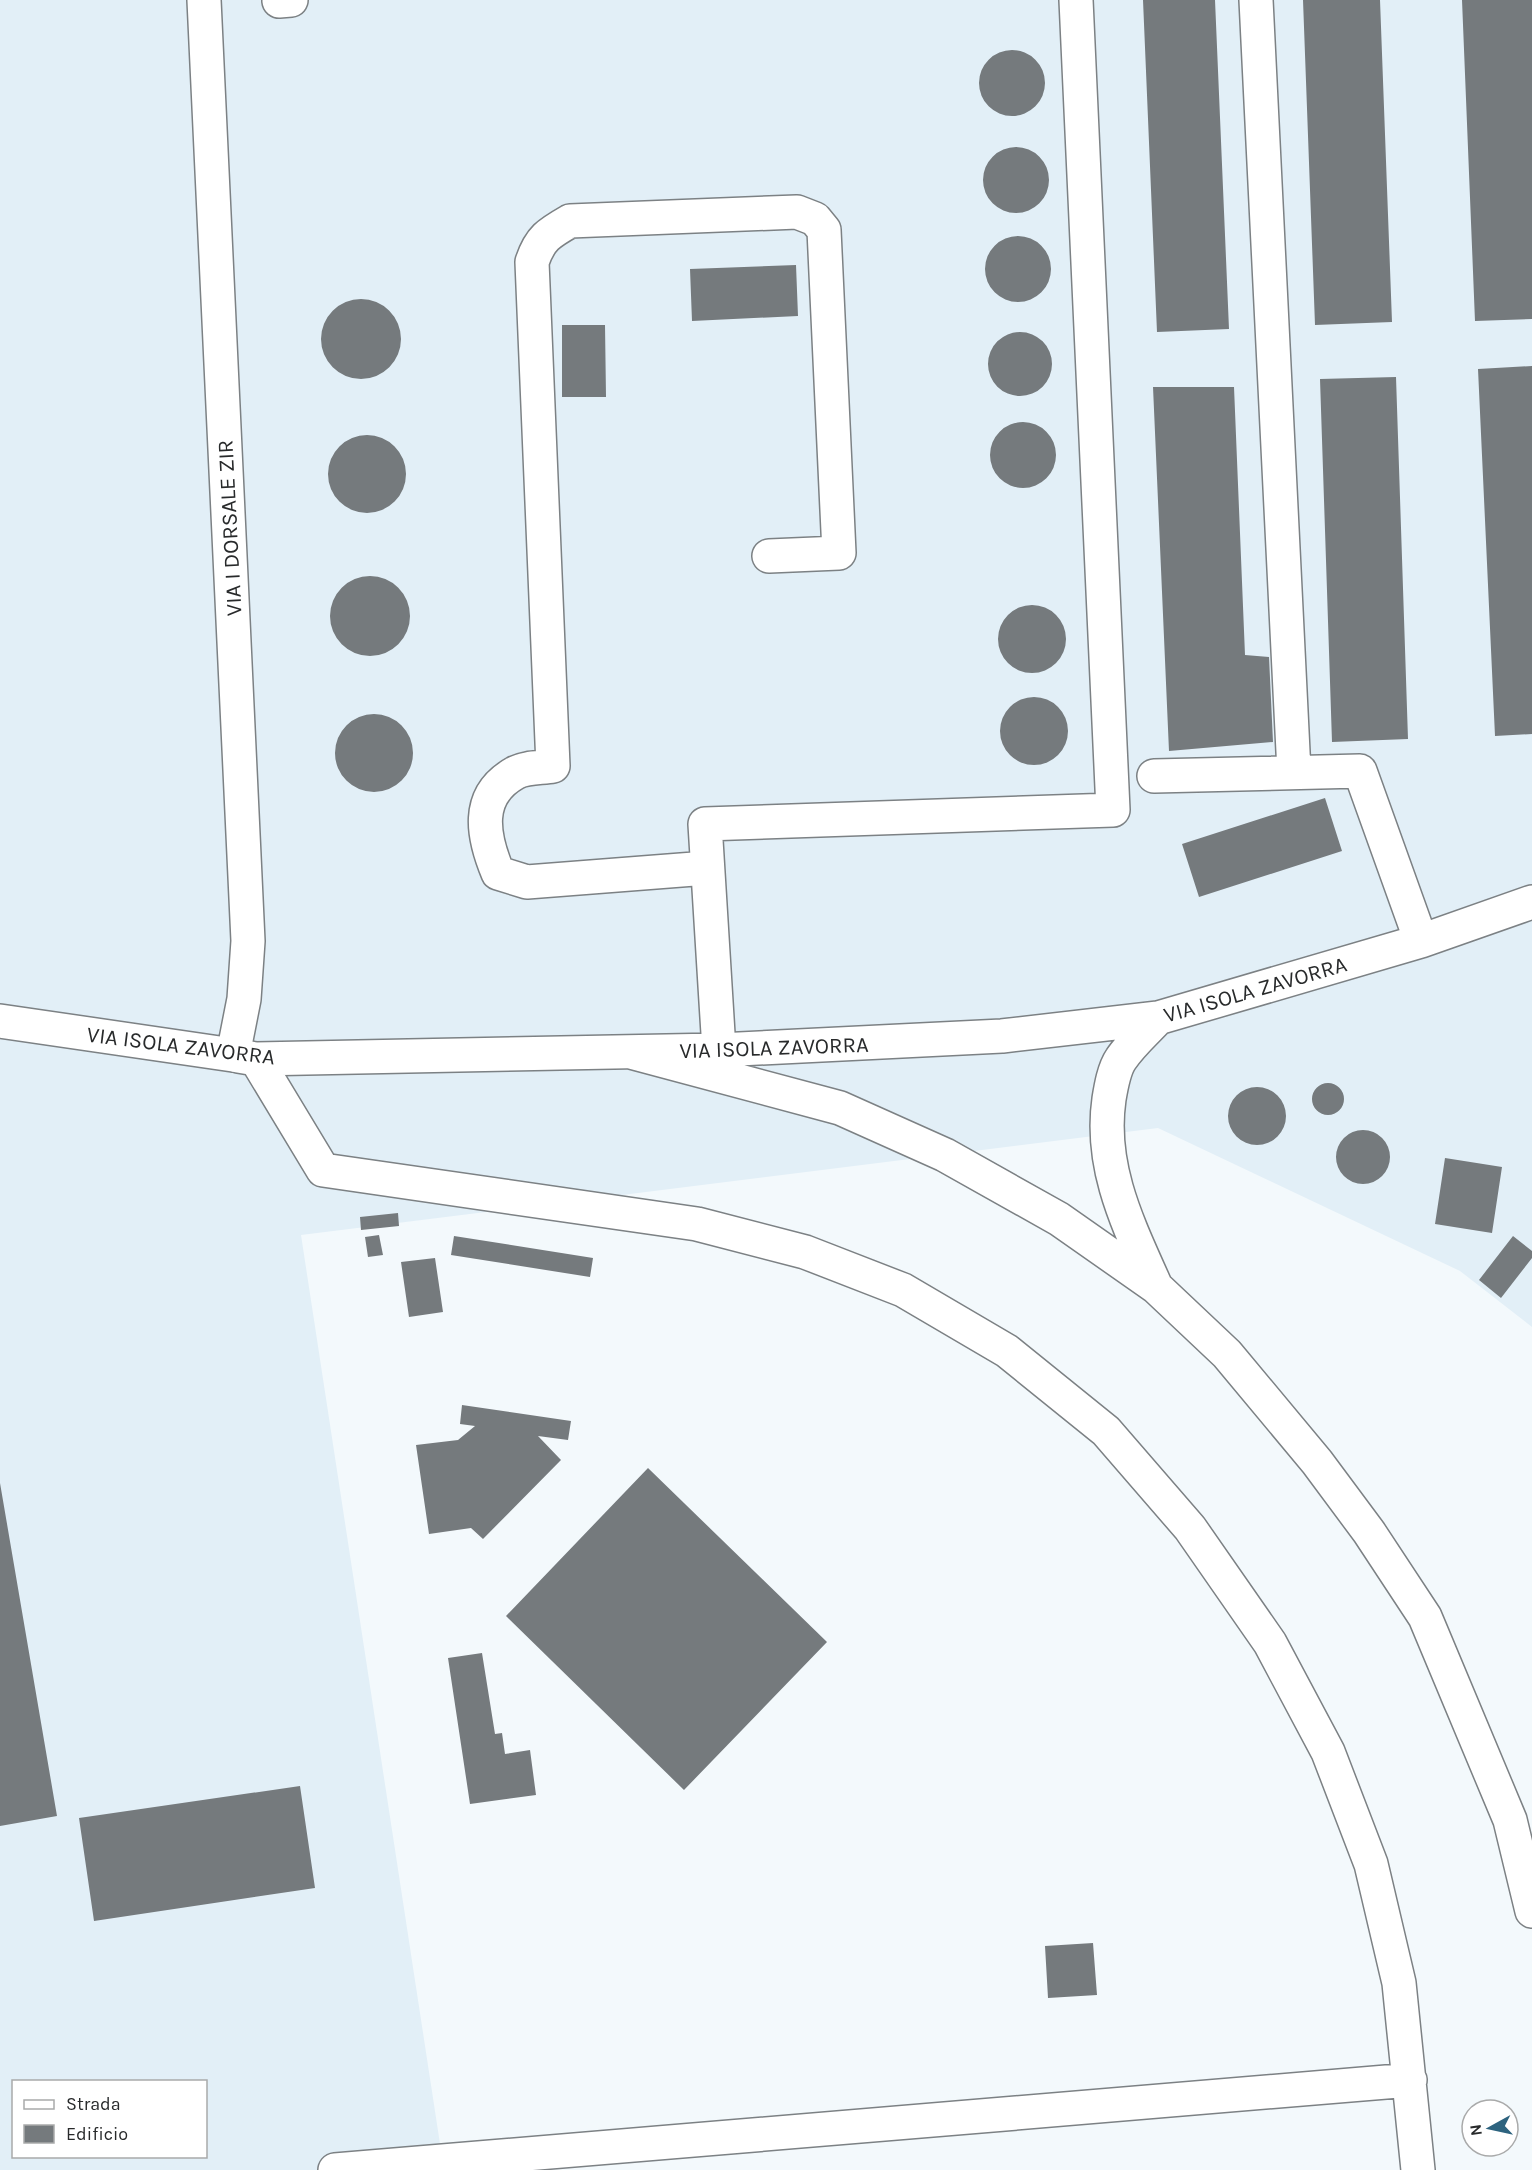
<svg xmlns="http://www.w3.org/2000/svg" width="1532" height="2170" font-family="Karla,sans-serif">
  <rect width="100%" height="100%" fill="#f3f9fc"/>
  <path fill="#e2eff7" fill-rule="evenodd" d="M0,0H1532V1327L1460,1271L1158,1128L301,1235L444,2170H0ZM14,2082H206V2156H14Z"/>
  <path fill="#757a7d" d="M1143,0H1215L1229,329L1157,332Z
    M1303,0H1380L1392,322L1315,325Z
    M1462,0H1532V319L1475,321Z
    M979 83a33 33 0 1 1 66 0a33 33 0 1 1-66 0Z
    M983 180a33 33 0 1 1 66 0a33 33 0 1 1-66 0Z
    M985 269a33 33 0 1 1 66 0a33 33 0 1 1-66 0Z
    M796,265L798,316L692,321L690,269Z
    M321 339a40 40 0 1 1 80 0a40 40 0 1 1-80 0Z
    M562,325H605L606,397H562Z
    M988 364a32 32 0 1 1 64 0a32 32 0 1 1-64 0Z
    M1532,366V734L1495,736L1478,369Z
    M1396,377L1408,739L1332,742L1320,379Z
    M1153,387H1234L1245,655L1269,657L1273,742L1169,751Z
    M990 455a33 33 0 1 1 66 0a33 33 0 1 1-66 0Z
    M328 474a39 39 0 1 1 78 0a39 39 0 1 1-78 0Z
    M330 616a40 40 0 1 1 80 0a40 40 0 1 1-80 0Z
    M998 639a34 34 0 1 1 68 0a34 34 0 1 1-68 0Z
    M1000 731a34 34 0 1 1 68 0a34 34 0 1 1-68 0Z
    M335 753a39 39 0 1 1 78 0a39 39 0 1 1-78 0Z
    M1325,798L1342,851L1199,897L1182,844Z
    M1312 1099a16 16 0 1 1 32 0a16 16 0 1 1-32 0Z
    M1228 1116a29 29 0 1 1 58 0a29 29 0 1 1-58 0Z
    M1336 1157a27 27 0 1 1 54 0a27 27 0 1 1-54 0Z
    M1445,1158L1502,1167L1492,1233L1435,1224Z
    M398,1213L399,1226L361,1230L360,1217Z
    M379,1235L383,1255L368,1257L365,1237Z
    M454,1236L593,1258L590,1277L451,1255Z
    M1513,1236L1532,1251V1258L1501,1298L1479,1280Z
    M435,1258L443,1312L409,1317L401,1262Z
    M462,1405L571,1421L568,1440L538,1436L561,1460L483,1539L471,1528L429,1534L416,1445L458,1440L475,1426L460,1424Z
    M648,1468L827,1642L684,1790L506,1616Z
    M0,1483L57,1816L0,1826Z
    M482,1653L495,1734L502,1733L505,1754L530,1750L536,1795L470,1804L448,1658Z
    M300,1786L315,1888L94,1921L79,1818Z
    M1093,1943L1097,1995L1048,1998L1045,1946Z"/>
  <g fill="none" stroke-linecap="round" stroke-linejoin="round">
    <g stroke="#7c8184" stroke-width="36">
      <path id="minor" d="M1256,0L1294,772
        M279,1L291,0
        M1154,776L1360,771L1421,941
        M707,868L527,882L498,873C483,837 474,796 515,773C525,767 542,768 553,766L532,262C540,238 549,233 570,221L797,212L815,219L824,230L839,553L769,556
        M719,1050L705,824L1113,810L1076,0
        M631,1052L840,1108L945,1155L1059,1219L1156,1287L1227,1354L1317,1462L1369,1532L1425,1617L1510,1820L1532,1911
        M238,1056L256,1059L719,1050L1002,1036L1158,1018L1421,941L1532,902
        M256,1059L323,1170L697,1224L805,1252L903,1290L1007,1351L1106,1431L1190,1528L1270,1643L1328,1752L1371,1864L1399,1983L1418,2170
        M1156,1287C1129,1226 1099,1168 1109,1099C1111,1087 1114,1069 1121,1059C1131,1044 1146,1031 1158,1018
        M335,2170L1410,2080"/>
    </g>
    <g stroke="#7c8184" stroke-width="36">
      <path id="major" d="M0,1021L233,1055L244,999L248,941L204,0"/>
    </g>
    <use href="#minor" stroke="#fff" stroke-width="33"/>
    <use href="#major" stroke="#fff" stroke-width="33"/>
  </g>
  <g text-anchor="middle" stroke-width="5" stroke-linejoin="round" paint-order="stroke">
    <g font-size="22" fill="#282a2b" stroke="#fff">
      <text transform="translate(229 528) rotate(-93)" y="8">VIA I DORSALE ZIR</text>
      <text transform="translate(1255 989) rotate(-16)" y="8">VIA ISOLA ZAVORRA</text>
      <text transform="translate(181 1045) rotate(7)" y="8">VIA ISOLA ZAVORRA</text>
      <text transform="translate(774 1047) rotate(-2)" y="8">VIA ISOLA ZAVORRA</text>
    </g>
  </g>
  <rect x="12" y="2080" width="195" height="78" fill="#ffffff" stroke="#a9aaaa" stroke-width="1.5"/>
  <rect x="24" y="2100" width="30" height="9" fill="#ffffff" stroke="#a9aaaa" stroke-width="1.5"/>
  <text x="66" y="2110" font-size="18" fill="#282a2b">Strada</text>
  <rect x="24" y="2125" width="30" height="18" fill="#757a7d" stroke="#a9aaaa" stroke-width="1.5"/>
  <text x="66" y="2140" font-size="18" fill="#282a2b">Edificio</text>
  <g transform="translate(1490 2128) rotate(262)"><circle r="28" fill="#ffffff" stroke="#a9aaaa" stroke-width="1.5"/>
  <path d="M0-4.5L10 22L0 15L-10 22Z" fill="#2d637f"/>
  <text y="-9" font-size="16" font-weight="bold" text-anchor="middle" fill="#282a2b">N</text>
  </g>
</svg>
